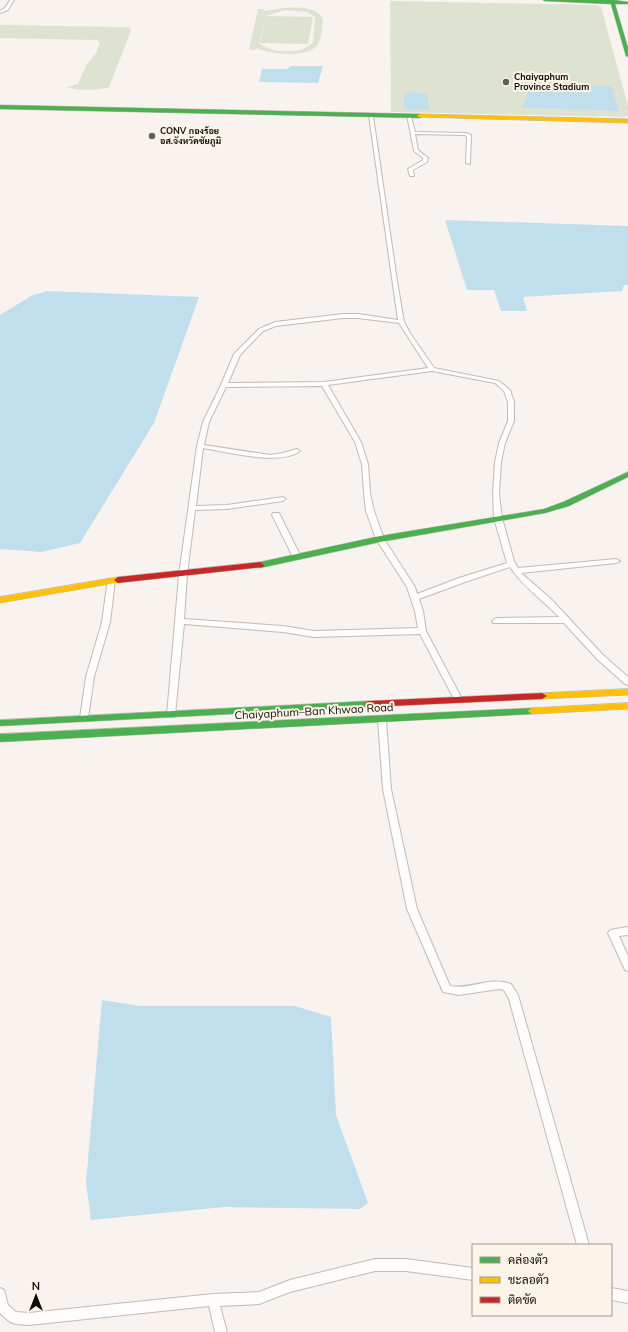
<svg xmlns="http://www.w3.org/2000/svg" width="628" height="1332" font-family="Mulish,Sarabun,sans-serif">
  <rect width="100%" height="100%" fill="#f8f3ee"/>
  <path fill="#dee2d0" fill-rule="evenodd" d="M390,1L596,5L601,7L628,106V115L624,117L391,112Z
    M283,8C295,7 319,6 323,20C322,27 322,38 318,44C309,59 270,54 256,48V50H249L258,9H264V11H266ZM284,10L307,12L315,17L313,42C303,55 271,54 259,43L266,16L260,43L308,44L313,17L266,16Z
    M0,25L126,27L130,28L131,31L109,87C101,91 74,91 67,87L78,84L87,64L96,53L100,42L97,40L0,38Z"/>
  <path fill="#c1deed" d="M291,66H323L318,83L259,82L262,69H287Z
    M532,85L611,86L619,111L522,108Z
    M415,92L427,94L429,110H412L404,108V94Z
    M445,220L628,226V285H624L622,291L523,297L527,311H501L494,290H467Z
    M47,291L199,297L154,423L80,543L41,552L0,549V315L31,296Z
    M102,1000L140,1006H295L331,1017L336,1115L368,1203L360,1209L224,1207L91,1220L86,1183Z"/>
  <g fill="none" stroke-linecap="round" stroke-linejoin="round">
    <g stroke="#c0bbb6" stroke-width="2">
      <path id="street" d="M10,0H14L8,10L0,13V11L5,8Z
        M371,115L373,116L397,281L404,322L410,333L434,368L499,381L510,390L514,402V421L505,443L501,462L499,494L502,518L514,561L518,568L616,559L620,561L616,563L521,573L551,599L603,655L628,677V685L625,684L597,659L564,623H493L492,621L496,618L559,617C543,600 522,586 510,567L465,582L419,599L423,611L426,631L462,699L461,701H455L420,634L314,637L283,632L184,624L175,715L174,717H168L167,715L179,575L197,446L203,422L221,385L234,354L259,329L275,322L343,314H358L398,320L369,116ZM343,318H358L399,323L428,368L324,382L228,383L240,355L263,331L276,326ZM432,371L495,383L504,391L508,402V421L499,443L495,462L493,494L494,518L507,563L459,578L417,594L415,587L384,539L374,511L370,493L368,464L361,442L328,385ZM322,386L355,442L362,464L364,493L366,511L376,539L407,587L415,611L418,628L314,631L283,626L184,619L187,575L195,510L227,509L283,501L286,499L283,497L227,505L196,506L203,448C227,452 281,466 300,451L297,449L283,453L270,455L204,445L209,422L226,387Z
        M407,115L411,116L415,132L466,133L471,135L470,164L466,163L467,137L465,135L415,134L418,150L428,158L427,162L413,170L414,176H410L408,169L423,160V158L414,151Z
        M273,513H279L301,557L300,559H297L293,557L272,515Z
        M108,579H114L115,581L110,622L94,677L88,718L87,720H81L80,718L86,677L102,622Z
        M382,717L385,718L386,720L391,789L417,909L450,986C472,990 488,976 511,984L518,995L589,1245H577L509,999L504,990L499,989L459,995L443,992L407,909L383,789L378,720L379,718Z
        M628,927V935L619,936L628,956V971L625,970L608,933L610,930Z
        M375,1259H406L473,1268V1280L406,1271H375L290,1292L259,1304L220,1306L227,1332H215L209,1306L29,1325C13,1324 12,1325 0,1313V1288L4,1290L8,1305L16,1312L29,1313L213,1294L259,1292L290,1280Z
        M611,1288L628,1291V1303L611,1300Z"/>
    </g>
    <g stroke="#c0bbb6" stroke-width="1">
      <path id="fast" d="M543,0H614L628,2V4H615L628,48V57L626,56L611,4L545,1Z
        M0,105L420,114L423,116L420,118L0,109Z
        M628,472V477L569,506L545,513L380,542L260,568L256,565L260,562L380,536L544,509L563,502Z
        M369,701L372,702L374,704L372,706L369,707L0,726V720Z
        M533,708L536,709L538,711L536,713L533,714L0,742V734Z"/>
    </g>
    <g stroke="#c0bbb6" stroke-width="1">
      <path id="slow" d="M420,114L628,119V123L418,117L417,116Z
        M118,577L121,578L122,580L121,582L0,603V597Z
        M628,689V695L542,699L537,696L542,693Z
        M628,703V709L533,714L530,713L528,711L530,709L533,708Z"/>
    </g>
    <g stroke="#c0bbb6" stroke-width="1">
      <path id="jam" d="M260,562L264,565L263,567L118,583L114,580L118,577Z
        M542,693L547,696L542,699L369,707L366,706L364,704L366,702L369,701Z"/>
    </g>
    <use href="#street" fill="#fefdfc" fill-rule="evenodd"/>
    <use href="#fast" fill="#4caf50" fill-rule="evenodd"/>
    <use href="#slow" fill="#ffc107" fill-rule="evenodd"/>
    <use href="#jam" fill="#c62828" fill-rule="evenodd"/>
  </g>
  <g fill="#615e58" stroke="#fdf4e9" stroke-width="1.5">
    <circle cx="506" cy="82" r="4"/>
    <circle cx="152" cy="136" r="4"/>
  </g>
  <g text-anchor="middle" stroke-width="4" stroke-linejoin="round" paint-order="stroke">
    <g font-size="9" font-weight="bold" fill="#100d08" stroke="#fdf4e9" text-anchor="start">
      <text x="514" y="80">Chaiyaphum<tspan x="514" dy="10">Province Stadium</tspan></text>
      <text x="160" y="134">CONV กองร้อย<tspan x="160" dy="10">อส.จังหวัดชัยภูมิ</tspan></text>
    </g>
    <g font-size="11" fill="#100d08" stroke="#fdf4e9">
      <text transform="translate(314 711) rotate(-3)" y="4">Chaiyaphum–Ban Khwao Road</text>
    </g>
  </g>
  <rect x="472" y="1244" width="140" height="72" fill="#fdf4e9" stroke="#9e988f"/>
  <rect x="480" y="1257" width="20" height="6" fill="#4caf50" stroke="#9e988f"/>
  <text x="508" y="1264" font-size="12" fill="#100d08">คล่องตัว</text>
  <rect x="480" y="1277" width="20" height="6" fill="#ffc107" stroke="#9e988f"/>
  <text x="508" y="1284" font-size="12" fill="#100d08">ชะลอตัว</text>
  <rect x="480" y="1297" width="20" height="6" fill="#c62828" stroke="#9e988f"/>
  <text x="508" y="1304" font-size="12" fill="#100d08">ติดขัด</text>
  <g transform="translate(36 1296)" stroke="#fdf4e9" stroke-width="3" paint-order="stroke">
  <path d="M0-3L7 15L0 10L-7 15Z" fill="#100d08"/>
  <text y="-6" font-size="11" font-weight="bold" text-anchor="middle" fill="#100d08">N</text>
  </g>
</svg>
